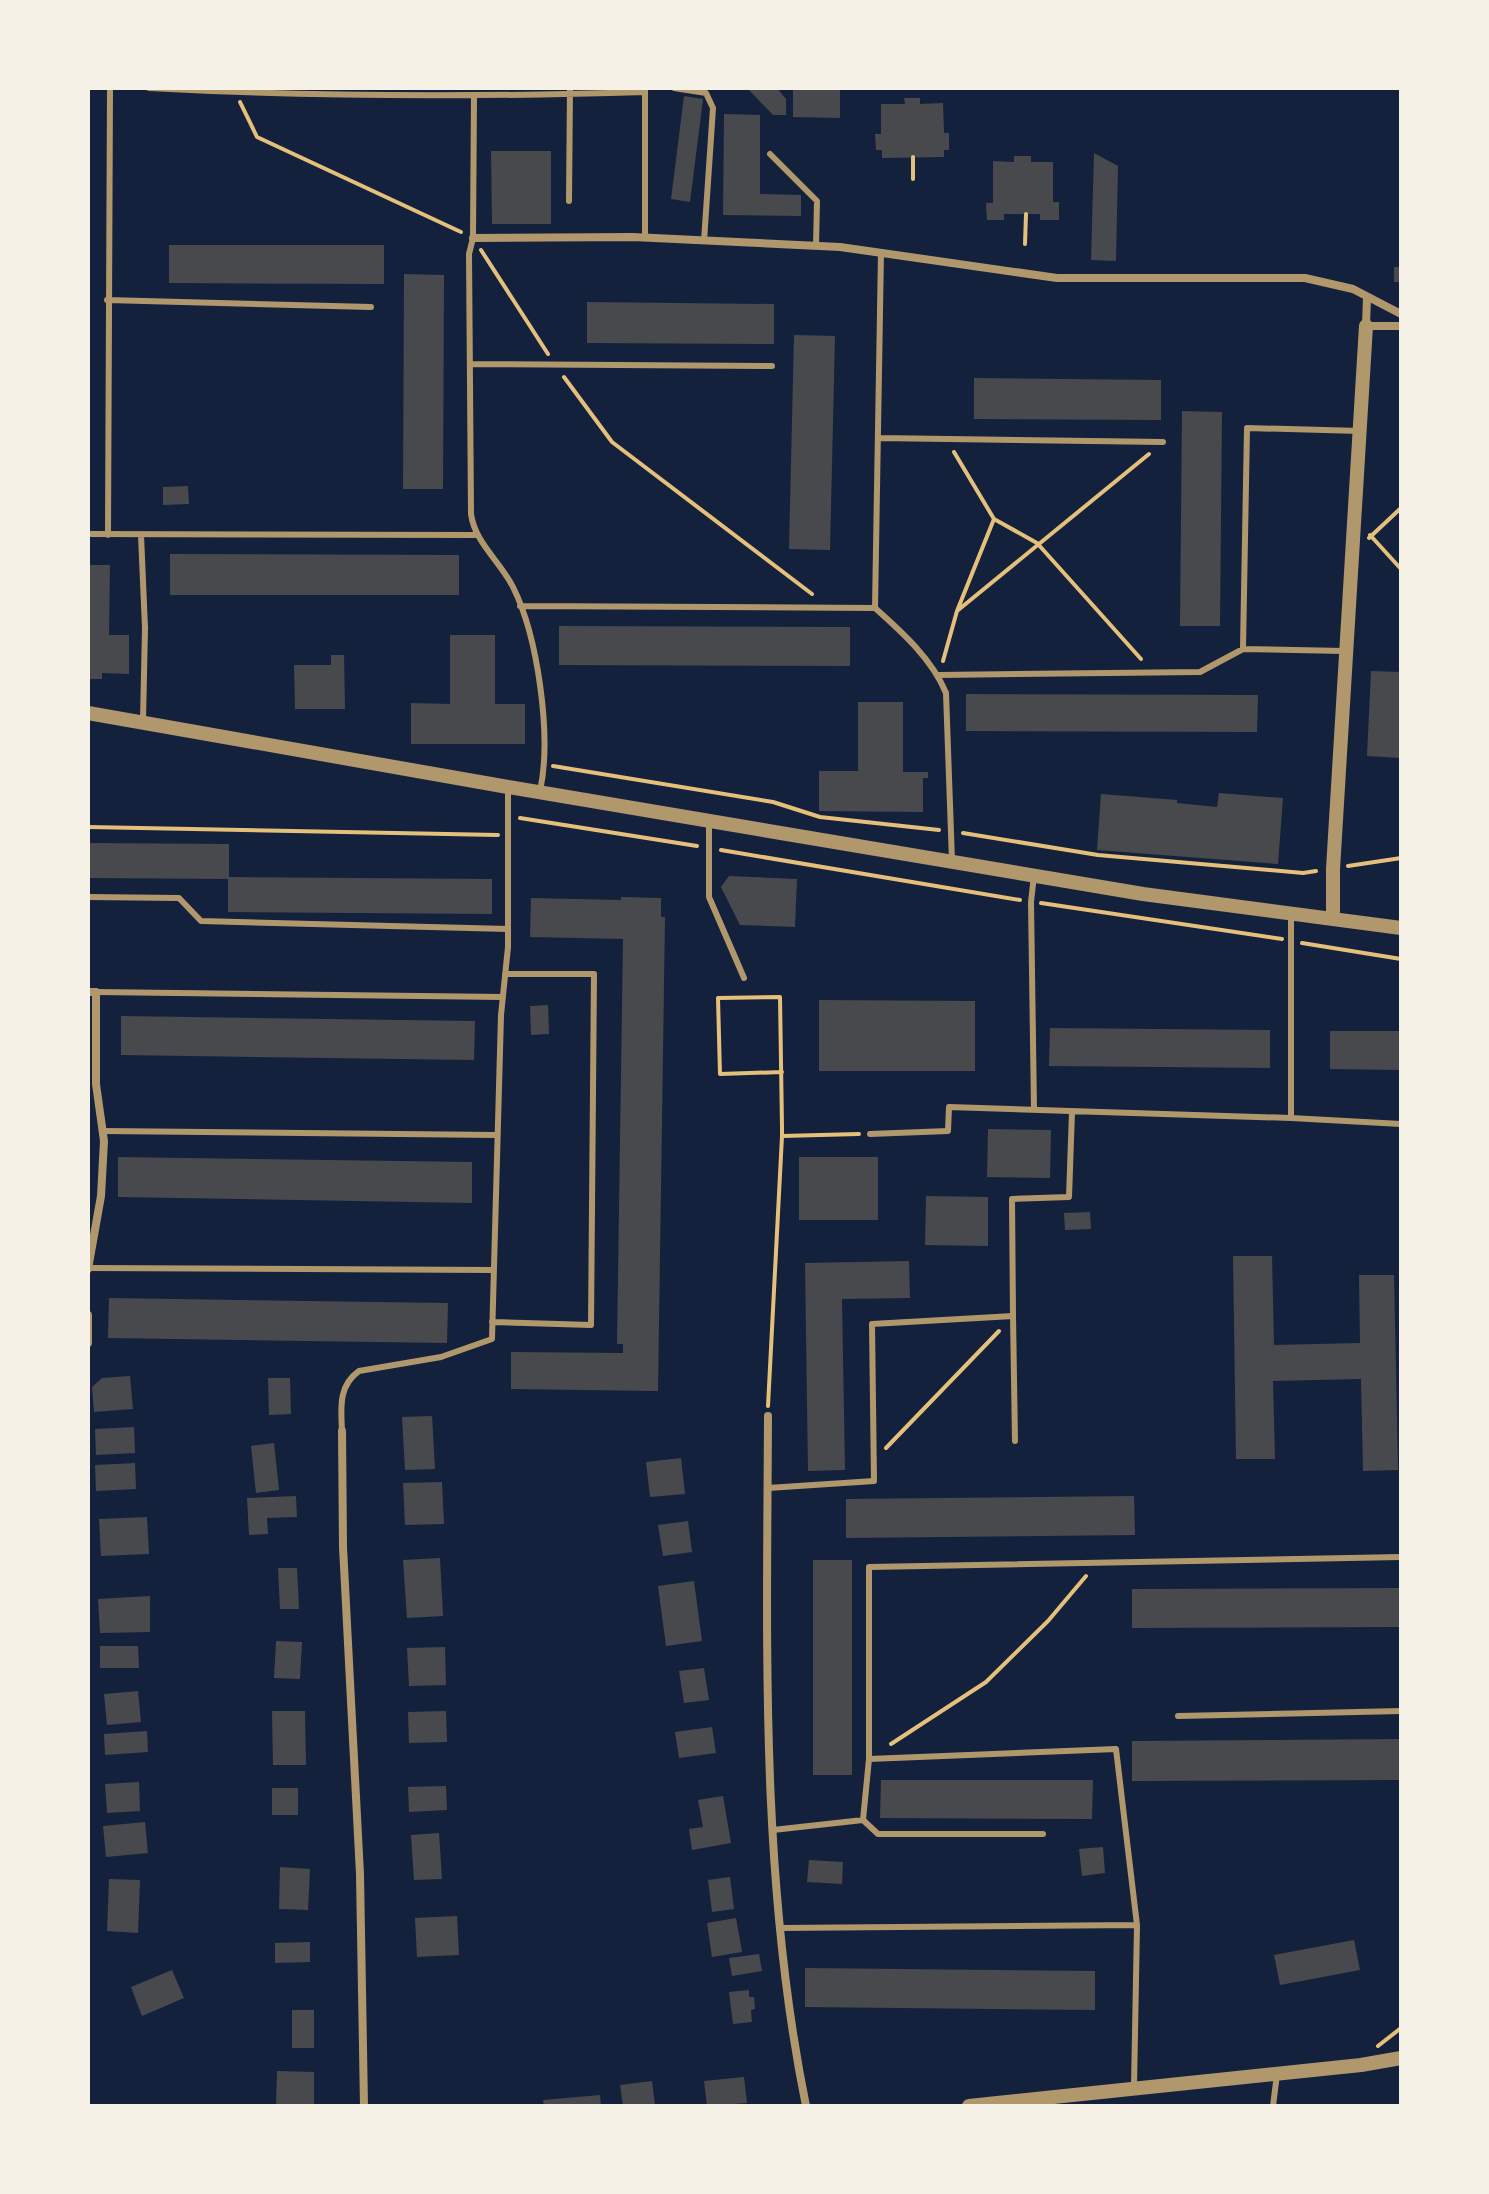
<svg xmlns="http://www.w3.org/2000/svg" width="1489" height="2194" font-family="'Roboto Condensed',sans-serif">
  <rect width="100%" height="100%" fill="#14213d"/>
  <path fill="#48494c" d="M747,88H777L786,99V115H773Z
    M793,88H840V118L793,117Z
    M684,96L703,99L690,202L671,199Z
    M904,98H920V104L943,103L944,133H949V150H944V157L882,158V150H876L875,134H881V104H905Z
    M724,114L760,115V194L801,195V216L723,215Z
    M491,151H551V224H492Z
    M1094,153L1118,166L1116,261L1091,260Z
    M1014,156H1031V162H1053V202H1059V220H1040V214H1004V220H987L986,203H993V161L1014,162Z
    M169,245H384V284L169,283Z
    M1394,267H1401V282H1394Z
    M404,274L444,275L443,489H403Z
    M587,302L774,304V344L587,343Z
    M794,335L835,336L830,550L789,549Z
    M974,378L1161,380V420L974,419Z
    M1182,411L1222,412L1220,626H1180Z
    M188,486L189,504L163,505V487Z
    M170,554L459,555V595H170Z
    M88,565H110L109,635H129V674L102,673V679H88Z
    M559,626L850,627V666L559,665Z
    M450,635H495V704H525V744H411V703L450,704Z
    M331,655H344L345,709H295L294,665H331Z
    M1371,671L1401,672V758L1367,756Z
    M966,694L1258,695L1257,732L966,731Z
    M858,702H903V772H928V778H923V812L819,811V771H858Z
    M1219,793L1283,798L1278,864L1097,850L1101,794L1177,800V803L1217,807Z
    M88,843L229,844V877L492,879V914L228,912V879L88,878Z
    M729,876L797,879L795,927L740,925L721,887Z
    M621,897L661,898V917H665L658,1391L511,1389V1352L623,1353V1344H617L623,939L530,937L531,898L621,900Z
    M819,1000L975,1001V1071H819Z
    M548,1005L549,1034L531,1035L530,1006Z
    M121,1016L475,1021L474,1060L121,1055Z
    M1050,1028L1270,1030V1068L1049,1066Z
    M1330,1031H1401V1070L1330,1069Z
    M988,1129L1051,1130L1050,1178L987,1177Z
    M118,1157L472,1162V1203L118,1197Z
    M799,1157H878V1220H799Z
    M926,1196L988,1197V1246L925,1245Z
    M1090,1212L1091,1229L1065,1230L1064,1213Z
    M1233,1256H1272L1274,1345L1360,1343L1359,1275H1394L1398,1470L1363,1471L1361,1379L1273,1381L1275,1459H1236Z
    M909,1261L910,1298L842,1299L845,1470L808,1471L805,1263Z
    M109,1298L448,1303L447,1343L108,1338Z
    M130,1376L133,1409L94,1412L92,1387L102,1378Z
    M268,1378H290L291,1414L269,1415Z
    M432,1416L435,1469L405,1470L402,1417Z
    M134,1427L135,1453L96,1455L95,1429Z
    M274,1443L279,1490L256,1493L251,1446Z
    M681,1458L685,1494L650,1497L646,1462Z
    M135,1463L136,1489L96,1491L95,1465Z
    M442,1482L444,1524L405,1525L403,1483Z
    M296,1496L297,1517L267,1518L268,1534L249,1535L247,1498Z
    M1134,1496L1135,1535L846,1538V1499Z
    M147,1517L149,1554L101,1556L99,1519Z
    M688,1521L692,1552L663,1556L658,1525Z
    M440,1558L443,1616L407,1618L403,1560Z
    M813,1560H852V1775H813Z
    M278,1568H297L299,1609H280Z
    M694,1581L702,1641L666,1646L658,1586Z
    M1401,1588V1627L1132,1628V1589Z
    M150,1596V1632L100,1633L98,1599Z
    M276,1641L302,1642L300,1679L274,1678Z
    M100,1646H138L139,1668H100Z
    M445,1647L446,1685L409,1686L407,1648Z
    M704,1668L709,1700L684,1703L679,1671Z
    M138,1691L141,1722L107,1725L104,1694Z
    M272,1711H305L306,1765H273Z
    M446,1711L447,1742L409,1743L408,1712Z
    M712,1727L716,1753L679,1758L675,1732Z
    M147,1731L148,1752L105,1755L104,1734Z
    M1401,1739V1780L1132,1781V1741Z
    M881,1780H1093L1092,1819L880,1818Z
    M139,1782L140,1811L107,1813L105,1784Z
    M446,1786L447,1810L409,1812L408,1787Z
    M272,1788H298V1815H272Z
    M723,1796L731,1843L692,1850L689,1829L703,1827L698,1800Z
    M145,1822L148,1853L106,1857L103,1826Z
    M439,1833L442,1879L414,1880L411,1835Z
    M1103,1847L1105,1873L1082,1876L1079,1849Z
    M809,1860L843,1862L842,1884L807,1882Z
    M280,1867L310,1869L308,1910L279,1909Z
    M730,1877L734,1909L712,1912L708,1880Z
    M109,1879L140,1880L138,1933L107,1931Z
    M457,1916L459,1955L417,1957L415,1918Z
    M736,1918L742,1952L712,1957L707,1923Z
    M1354,1940L1360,1970L1280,1985L1274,1955Z
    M310,1942V1962L275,1963V1943Z
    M759,1954L762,1971L732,1976L729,1958Z
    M805,1968L1095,1971V2010L805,2007Z
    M172,1970L184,1998L142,2016L131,1987Z
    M749,1990V1997H754L755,2009L751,2010L752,2022L733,2024L729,1992Z
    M292,2010H314V2048H292Z
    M277,2071L314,2072V2106H276Z
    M744,2077L747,2103L707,2106L704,2081Z
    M652,2081L655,2106H623L620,2085Z
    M600,2095L601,2106H544L543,2100Z"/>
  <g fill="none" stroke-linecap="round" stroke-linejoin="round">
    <path stroke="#e5c07b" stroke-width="4" d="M240,102L257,137L461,232
      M913,179V157
      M1025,244L1026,214
      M481,250L548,354
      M564,377L612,442L812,594
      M954,452L994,519L1037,543L1141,659
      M1370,535L1401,569
      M1369,538L1401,508
      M957,611L1149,454
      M943,661L957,611L994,519
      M553,766L773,802L820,817L939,830
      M520,818L697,846
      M88,827L498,835
      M963,833L1098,855L1303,873L1316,871
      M721,850L1020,900
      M1348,866L1401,858
      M1041,903L1282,939
      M1302,943L1401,959
      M782,1072L720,1074L718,998L780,997L782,1127V1136
      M768,1406L782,1136L859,1134
      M886,1448L999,1331
      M891,1744L986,1682L1048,1621L1086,1576
      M1378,2046L1401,2028"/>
    <path stroke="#b1986c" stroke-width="6" d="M149,88C314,97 480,97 645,92
      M645,88V238
      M674,88L706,93L713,108L704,241
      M474,96L473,238L469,254L471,514C475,543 500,561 513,587C538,637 552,737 540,791
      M770,154L817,201L816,246
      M569,201L570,88
      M881,252L875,608C902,632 932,659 946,693L952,861
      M107,300L371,307
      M470,364L772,366
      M879,438L1163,442
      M88,534L476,535
      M108,535L110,88
      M141,535L145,628L143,721
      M520,606L875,608
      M1243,649L1247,428L1360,431
      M939,675L1200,672L1243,649L1344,651
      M709,821V897L744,978
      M1034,875L1031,902L1034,1109
      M88,897L179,898L201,921L508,929
      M96,992L503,997
      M1291,1118V914
      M103,1131L497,1135
      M870,1134L948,1131L949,1107L1291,1118L1401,1124
      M88,1268L494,1270
      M1013,1316L1015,1441
      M492,1322L591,1325L594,974H505
      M342,1431C341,1408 338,1386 359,1371L441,1357L492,1339L501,1015L508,947V787
      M768,1488L874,1481L872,1324L1013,1316L1012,1199L1069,1197L1072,1112
      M1178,1716L1401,1711
      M869,1759L1116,1749L1137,1925
      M863,1820L869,1759V1567L1401,1557
      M773,1830L863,1820L878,1834H1043
      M779,1928L1137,1925L1134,2087
      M1273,2106L1277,2074"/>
    <path stroke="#b1986c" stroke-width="8" d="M473,238L633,237L840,247L1057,278H1305L1353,289L1401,314
      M1367,297L1366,326H1401
      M88,992H96V1084L104,1141L101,1196L88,1269
      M88,1315V1343
      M768,1416C767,1645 760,1880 806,2106
      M342,1431L343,1547L360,1874L364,2106"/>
    <path stroke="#b1986c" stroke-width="14" d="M88,713L508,787L1143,894L1401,928
      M1333,919V869L1366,326
      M969,2106L1361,2065L1401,2058"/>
  </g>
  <rect width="1489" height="2194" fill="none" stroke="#f6f1e7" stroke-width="180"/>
</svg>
